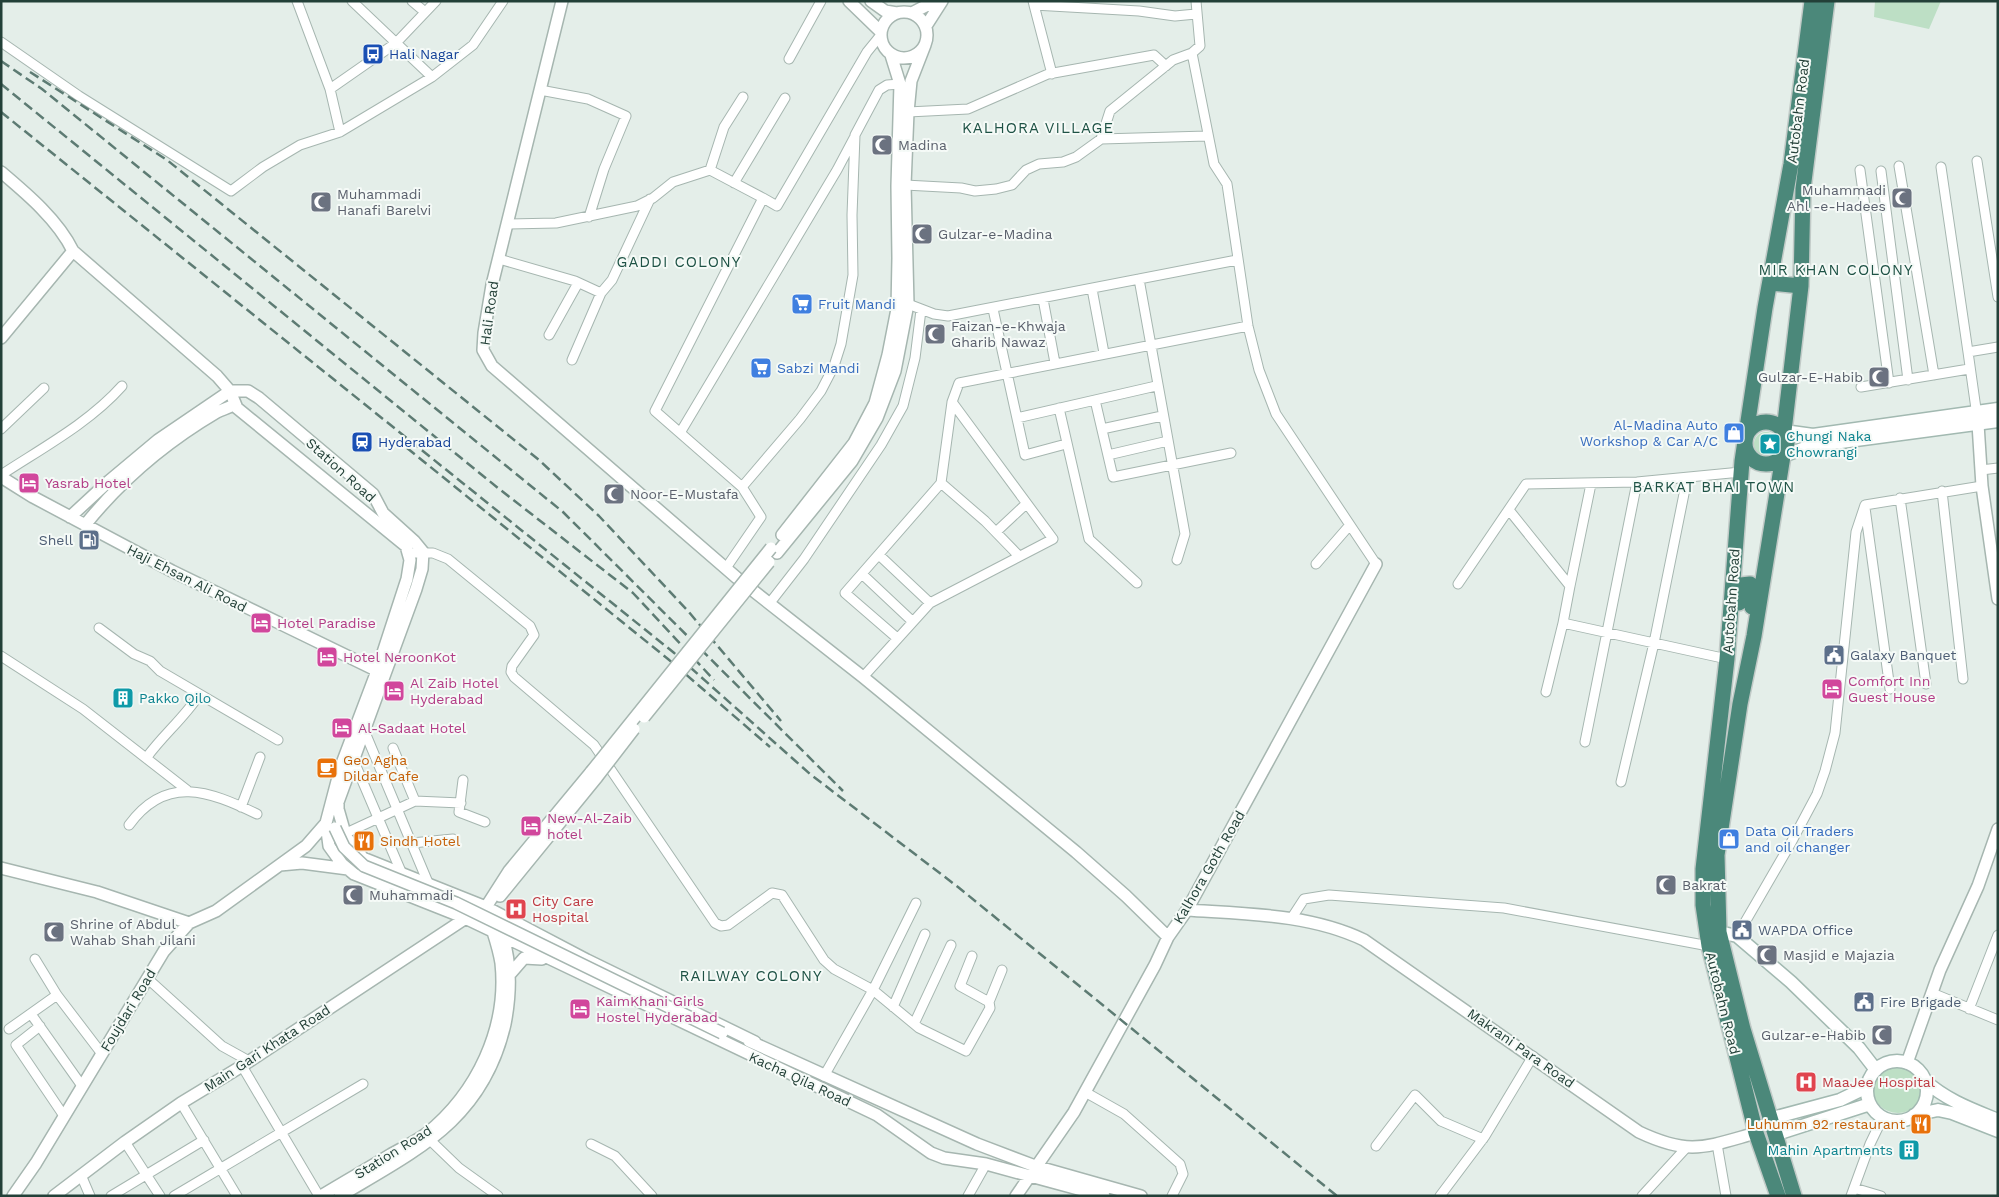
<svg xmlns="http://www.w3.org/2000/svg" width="1999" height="1197" font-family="'Work Sans',sans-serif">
  <rect width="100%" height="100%" fill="#e4eee9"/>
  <path fill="#bddfc5" d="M1875,1H1941L1929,29L1874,17Z
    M1754 444a12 12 0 1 1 24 0a12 12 0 1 1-24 0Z
    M1872 1087a26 26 0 1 1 52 0a26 26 0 1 1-52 0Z"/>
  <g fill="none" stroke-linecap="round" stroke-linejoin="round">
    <g stroke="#a6b6b0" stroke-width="11">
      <path id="minor" d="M297,1L330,89L340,132
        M352,1L432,77
        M412,1L425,12
        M1033,1L1034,5L1139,11L1175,16L1196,14
        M1034,5L1052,74
        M1,42L79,96L231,191L263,167L300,145L340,132L432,77L473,45L503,1
        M1192,53L1200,46L1196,1
        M789,59L821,1
        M330,89L396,43L436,1
        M540,90L588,99L626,116L604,169L589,217
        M908,112L968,109L1048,74L1154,55L1166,66
        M1101,139L1207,136
        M1977,161L1998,297
        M1899,166L1934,375
        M1941,167L1968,352
        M710,170L724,127L743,97
        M1860,170L1889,383
        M1881,171L1908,380
        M734,183L785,98
        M905,185L961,188L975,191L996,189L1012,185L1026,170L1039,164L1063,162L1076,157L1101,139L1110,111L1173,60L1192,53L1214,164L1227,184L1248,326L1259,370L1276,414L1376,564
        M763,198L777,206L867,52L880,36
        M509,224L556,223L637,206L653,198L673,182L710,170L763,198L655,411L742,487L761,517L726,568
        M499,259L575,281L601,293L612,280L650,199
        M1139,279L1185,534L1177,560
        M1092,289L1104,353
        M1043,299L1055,363
        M908,304L934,314L948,316L1237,260
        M993,309L1025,455L1066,444
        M549,335L578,283
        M572,360L601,293
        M1861,387L1969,369
        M1095,400L1113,477L1231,453
        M1059,408L1089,539L1137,583
        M1977,416L1968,352L1998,347
        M1017,418L1156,386
        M1,429L44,388
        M1102,429L1162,416
        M680,433L837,170L854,138
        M1108,455L1168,441
        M1981,470L1998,468
        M1,475C42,448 89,423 122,386
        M941,483L985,521L1019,556
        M742,487L800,419L821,391L834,366L841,344L853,275L852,215L855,135L879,90L887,85L900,84
        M1942,491L1963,679
        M1900,498L1926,684
        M1865,508L1890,689
        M1509,510L1570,586L1563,623L1727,659
        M996,532L1026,504
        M409,553H433L448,559L530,626L534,635L512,666L511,672L514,677L594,745L715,923L721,926L728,925L772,893L782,895L824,960L834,969L873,990L916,903
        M879,555L930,603
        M1316,564L1349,526
        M862,574L912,621
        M1458,584L1526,484L1637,482L1741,472
        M1570,586L1591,484
        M769,604L804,559L881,445L903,406L915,358L921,310
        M99,628L134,654L150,661L160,671L278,740
        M897,638L845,593L941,483L952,402L959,383L1248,326
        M1,656L83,709L187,790
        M863,677L930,603L1053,539L952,402
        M1546,692L1563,623
        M364,730L429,885
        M1585,742L1637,482
        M393,748L415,801
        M147,757C163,735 184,718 199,695
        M353,759L402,874
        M463,780L459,812L485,822
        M1621,782L1654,643L1687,479
        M241,807L260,757
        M129,825C166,774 209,791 257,814
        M344,834L415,801L461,803
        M412,843L453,839
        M1291,919L1304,899L1329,895L1504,908L1709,946
        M1737,936L1792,841L1817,794L1825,771L1835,733L1856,532L1865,505L1982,486
        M972,956L960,986L989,1002
        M35,959L57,995L102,1054
        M147,978L222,1046L249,1061
        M1932,993L1998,1020
        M893,1007L925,934
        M1969,1009L1998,935
        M31,1014L82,1086
        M914,1024L951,945
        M40,1026L16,1045L64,1116
        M9,1029L57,995
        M242,1066L319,1196
        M824,1076L873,990L919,1028L966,1051L990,1008L989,1002L1002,970
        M1085,1092L1124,1114L1180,1164L1183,1174L1172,1196
        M181,1103L237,1196
        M431,1141L459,1168L498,1196
        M125,1142L160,1196
        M591,1144L615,1156L652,1196
        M1717,1144L1726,1196
        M1376,1146L1415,1095L1441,1121L1483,1139
        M81,1175L90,1196
        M1854,1188L1881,1196
        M111,1196L204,1140
        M174,1196L363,1084
        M968,1196L986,1164
        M1440,1196L1485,1136L1533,1056
        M1642,1196L1686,1148
        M1851,1196L1870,1144L1883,1117"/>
    </g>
    <g stroke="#a6b6b0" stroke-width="14">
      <path id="tertiary" d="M562,1L492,285L484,333L483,350L492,366L737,578L863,677L1076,852L1126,896L1168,937
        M849,1L881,32
        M871,1L885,11L897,13
        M881 35a23 23 0 1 1 46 0a23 23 0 1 1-46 0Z
        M912,13L935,1
        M926,26L942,1
        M1,172C27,194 58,220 73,251L217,376L230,391L237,408L406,546L410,560L407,579L377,671L341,766L326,823L329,846L342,864L354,874L465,918L877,1115L931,1153L944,1158L986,1164L1104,1196
        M1,338L73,251
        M230,391H248L259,398L373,494L383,513L414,541L423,552L422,569L416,589L338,802V809L346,837L363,858L486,907L587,960L755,1042
        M1978,424L1982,486L1998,599
        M1,477L33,497L172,571L384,674
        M70,517L109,481L158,440L230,391
        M85,525C122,479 166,442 217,412C223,409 229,408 235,404
        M782,535L854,443L875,403L888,355L897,309L898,258L897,186L900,84L891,55
        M777,553L852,461L877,418L895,371L908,304L905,185L908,112L911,81L925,45
        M280,865L302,863L348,869
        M1,868L97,892L189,923
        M500,896L597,777
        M1187,910C1247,914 1310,914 1364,940L1639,1132C1690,1156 1705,1147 1756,1133
        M511,973L524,958L542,959
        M749,1041L977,1144L1035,1166L1141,1196
        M1907,1063L1940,970L1978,886L1998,829
        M13,1196L36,1163L164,951L189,923L216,911L306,846L326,823
        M54,1196L125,1142L181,1103L242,1066L469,916
        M321,1196C344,1182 367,1169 390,1155C402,1148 415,1142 426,1134C477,1093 508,1028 501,963C498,943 490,926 486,907L509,871L591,772
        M340,1196C417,1150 483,1120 505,1024C511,993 512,964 502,934
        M1016,1196L1074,1112L1155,965L1168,937L1187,910L1376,564"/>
    </g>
    <g stroke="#a2b9b1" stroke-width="15">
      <path id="secondary" d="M1784,431L1813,435L1998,409
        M1783,456L1811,446L1998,421
        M1719,932L1737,936L1791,982L1859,1048L1876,1070
        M1867 1091a30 30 0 1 1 60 0a30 30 0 1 1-60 0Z
        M1924,1080C1946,1100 1971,1109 1998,1120
        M1914,1115L1938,1110L1952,1113L1998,1131
        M1769,1119L1840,1100L1867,1087
        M1774,1135L1870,1104"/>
    </g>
    <g stroke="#c1cac7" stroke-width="18">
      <path id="trunk" d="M1771,283L1801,286
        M1745 443a21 21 0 1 1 42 0a21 21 0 1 1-42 0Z
        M1784,431L1801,286L1803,189L1827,1
        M1783,456L1754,636L1740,704L1717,855L1719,932L1743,1029L1794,1196
        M1739,603L1741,585L1750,584L1753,591L1752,607
        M1778,1196L1756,1133L1709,946L1703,905V869L1727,659L1742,461L1765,308L1791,164L1812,1"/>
    </g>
    <use href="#minor" stroke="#fff" stroke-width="9"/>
    <use href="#tertiary" stroke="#fff" stroke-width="11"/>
    <use href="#secondary" stroke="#fff" stroke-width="12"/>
    <use href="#trunk" stroke="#4b887a" stroke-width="15"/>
    <path stroke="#5d7b73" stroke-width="2.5" stroke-dasharray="10 5" stroke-linecap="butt" d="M1,61L42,89L563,512L843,791
      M30,72L167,160L539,460L599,516L688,611L781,721
      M1,84L498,488L633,593L714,680
      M1,112L673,652L810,774L958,887L1337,1196
      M407,448L668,659L770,747"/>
    <g stroke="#a6b6b0" stroke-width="14" stroke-linecap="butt">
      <path id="tertiary-bridge" d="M644,717L769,562
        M591,772L771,548
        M597,777L634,729
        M335,828L344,847L364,866L456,903L722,1033"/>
    </g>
    <use href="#tertiary-bridge" stroke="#fff" stroke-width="11"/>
  </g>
  <defs>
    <g id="bus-square" transform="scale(1.125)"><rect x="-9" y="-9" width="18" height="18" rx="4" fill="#1a4fb4" stroke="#f5faf7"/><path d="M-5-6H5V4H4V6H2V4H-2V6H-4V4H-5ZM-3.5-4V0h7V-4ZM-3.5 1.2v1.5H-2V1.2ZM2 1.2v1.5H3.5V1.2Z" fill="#fff"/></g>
    <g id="mosque-square" transform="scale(1.125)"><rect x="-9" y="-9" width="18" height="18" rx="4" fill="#6b7280" stroke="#f5faf7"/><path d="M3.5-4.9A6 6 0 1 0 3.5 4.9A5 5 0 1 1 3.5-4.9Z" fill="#fff"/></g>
    <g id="supermarket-square" transform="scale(1.125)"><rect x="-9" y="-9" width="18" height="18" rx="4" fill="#3f7fe0" stroke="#f5faf7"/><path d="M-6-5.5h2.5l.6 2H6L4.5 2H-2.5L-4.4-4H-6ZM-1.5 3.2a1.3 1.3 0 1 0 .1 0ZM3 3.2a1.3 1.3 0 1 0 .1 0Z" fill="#fff"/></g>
    <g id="shop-square" transform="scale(1.125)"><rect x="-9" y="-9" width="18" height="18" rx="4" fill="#3f7fe0" stroke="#f5faf7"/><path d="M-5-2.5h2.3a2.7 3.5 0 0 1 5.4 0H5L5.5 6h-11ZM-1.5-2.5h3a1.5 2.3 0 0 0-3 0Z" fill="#fff"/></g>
    <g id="station-square" transform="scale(1.125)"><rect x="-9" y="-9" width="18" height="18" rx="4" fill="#1a4fb4" stroke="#f5faf7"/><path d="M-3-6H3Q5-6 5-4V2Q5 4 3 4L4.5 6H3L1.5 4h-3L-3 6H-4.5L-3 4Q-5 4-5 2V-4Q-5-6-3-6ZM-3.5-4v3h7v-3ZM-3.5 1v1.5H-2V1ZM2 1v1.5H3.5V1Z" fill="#fff"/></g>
    <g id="sight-square" transform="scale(1.125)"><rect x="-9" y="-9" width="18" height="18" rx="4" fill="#0f9aa8" stroke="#f5faf7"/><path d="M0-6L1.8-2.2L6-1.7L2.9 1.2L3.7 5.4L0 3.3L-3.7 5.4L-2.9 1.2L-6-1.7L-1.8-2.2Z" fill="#fff"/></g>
    <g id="hotel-square" transform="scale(1.125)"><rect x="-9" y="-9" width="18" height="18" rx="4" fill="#d1479c" stroke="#f5faf7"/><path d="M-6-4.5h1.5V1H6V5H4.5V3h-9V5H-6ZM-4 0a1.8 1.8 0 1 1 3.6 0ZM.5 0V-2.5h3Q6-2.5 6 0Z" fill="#fff"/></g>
    <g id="fuel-square" transform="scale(1.125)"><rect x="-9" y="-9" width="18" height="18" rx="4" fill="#5c6f8a" stroke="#f5faf7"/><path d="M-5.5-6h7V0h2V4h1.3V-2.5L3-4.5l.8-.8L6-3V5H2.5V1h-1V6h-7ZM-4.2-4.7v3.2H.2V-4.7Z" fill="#fff"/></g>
    <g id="civic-square" transform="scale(1.125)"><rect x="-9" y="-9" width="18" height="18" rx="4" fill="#5c6f8a" stroke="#f5faf7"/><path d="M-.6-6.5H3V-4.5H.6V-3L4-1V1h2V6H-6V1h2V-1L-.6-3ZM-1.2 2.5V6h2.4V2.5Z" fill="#fff"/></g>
    <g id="building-square" transform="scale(1.125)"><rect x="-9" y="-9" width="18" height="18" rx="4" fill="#0f9aa8" stroke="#f5faf7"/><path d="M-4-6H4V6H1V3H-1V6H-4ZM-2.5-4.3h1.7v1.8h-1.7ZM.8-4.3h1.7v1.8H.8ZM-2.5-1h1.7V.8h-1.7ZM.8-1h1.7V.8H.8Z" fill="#fff"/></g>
    <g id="cafe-square" transform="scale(1.125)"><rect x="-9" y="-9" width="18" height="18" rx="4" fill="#e8710a" stroke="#f5faf7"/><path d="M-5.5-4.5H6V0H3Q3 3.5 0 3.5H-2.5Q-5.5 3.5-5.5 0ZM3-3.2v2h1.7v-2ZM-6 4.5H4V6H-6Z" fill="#fff"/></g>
    <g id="restaurant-square" transform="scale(1.125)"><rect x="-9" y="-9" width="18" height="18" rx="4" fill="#e8710a" stroke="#f5faf7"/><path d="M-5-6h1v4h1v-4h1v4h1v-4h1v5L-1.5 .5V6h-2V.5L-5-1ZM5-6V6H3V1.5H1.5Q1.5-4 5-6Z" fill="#fff"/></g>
    <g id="hospital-square" transform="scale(1.125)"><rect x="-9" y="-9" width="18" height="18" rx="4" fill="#e0444e" stroke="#f5faf7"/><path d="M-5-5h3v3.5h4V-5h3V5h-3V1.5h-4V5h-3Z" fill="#fff"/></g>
  </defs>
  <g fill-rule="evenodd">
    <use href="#bus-square" x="373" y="54"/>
    <use href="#mosque-square" x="882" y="145"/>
    <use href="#mosque-square" x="1902" y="198"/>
    <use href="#mosque-square" x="321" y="202"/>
    <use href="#mosque-square" x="922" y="234"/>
    <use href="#supermarket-square" x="802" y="304"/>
    <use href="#mosque-square" x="935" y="334"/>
    <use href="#supermarket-square" x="761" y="368"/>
    <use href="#mosque-square" x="1879" y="377"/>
    <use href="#shop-square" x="1734" y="433"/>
    <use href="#station-square" x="362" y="442"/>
    <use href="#sight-square" x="1770" y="444"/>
    <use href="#hotel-square" x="29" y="483"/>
    <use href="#mosque-square" x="614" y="494"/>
    <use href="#fuel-square" x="89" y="540"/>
    <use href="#hotel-square" x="261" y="623"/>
    <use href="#civic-square" x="1834" y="655"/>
    <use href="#hotel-square" x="327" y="657"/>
    <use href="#hotel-square" x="1832" y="689"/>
    <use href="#hotel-square" x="394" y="691"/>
    <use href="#building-square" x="123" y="698"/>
    <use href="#hotel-square" x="342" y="728"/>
    <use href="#cafe-square" x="327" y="768"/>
    <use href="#hotel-square" x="531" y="826"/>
    <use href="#shop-square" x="1729" y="839"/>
    <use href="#restaurant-square" x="364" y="841"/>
    <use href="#mosque-square" x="1666" y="885"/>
    <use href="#mosque-square" x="353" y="895"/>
    <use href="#hospital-square" x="516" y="909"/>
    <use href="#civic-square" x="1742" y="930"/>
    <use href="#mosque-square" x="54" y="932"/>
    <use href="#mosque-square" x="1767" y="955"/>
    <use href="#civic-square" x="1864" y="1002"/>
    <use href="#hotel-square" x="580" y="1009"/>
    <use href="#mosque-square" x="1882" y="1035"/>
    <use href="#hospital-square" x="1806" y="1082"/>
    <use href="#restaurant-square" x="1921" y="1124"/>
    <use href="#building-square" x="1909" y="1150"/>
  </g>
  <g text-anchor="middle" stroke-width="4" stroke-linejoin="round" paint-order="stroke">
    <g font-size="14" fill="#164399" stroke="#f5faf7" text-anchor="start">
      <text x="389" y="59">Hali Nagar</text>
      <text x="378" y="447">Hyderabad</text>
    </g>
    <g font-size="14" fill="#234038" stroke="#f5faf7">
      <text transform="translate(1798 111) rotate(-83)" y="5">Autobahn Road</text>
      <text transform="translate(489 313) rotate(-82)" y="5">Hali Road</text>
      <text transform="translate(341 470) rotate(42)" y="5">Station Road</text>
      <text transform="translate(187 578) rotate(27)" y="5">Haji Ehsan Ali Road</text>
      <text transform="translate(1731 601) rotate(-86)" y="5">Autobahn Road</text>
      <text transform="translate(1209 867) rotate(-60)" y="5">Kalhora Goth Road</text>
      <text transform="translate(1723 1003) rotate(76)" y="5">Autobahn Road</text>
      <text transform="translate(128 1010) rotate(-59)" y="5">Foujdari Road</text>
      <text transform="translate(267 1048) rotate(-33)" y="5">Main Gari Khata Road</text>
      <text transform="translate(1521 1048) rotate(35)" y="5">Makrani Para Road</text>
      <text transform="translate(800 1079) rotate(25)" y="5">Kacha Qila Road</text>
      <text transform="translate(393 1152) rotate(-32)" y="5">Station Road</text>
    </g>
    <g font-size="14" fill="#5b616d" stroke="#f5faf7" text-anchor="start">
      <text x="898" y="150">Madina</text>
      <text x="1886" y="195" text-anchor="end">Muhammadi<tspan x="1886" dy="16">Ahl -e-Hadees</tspan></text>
      <text x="337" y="199">Muhammadi<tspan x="337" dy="16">Hanafi Barelvi</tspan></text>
      <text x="938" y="239">Gulzar-e-Madina</text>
      <text x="951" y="331">Faizan-e-Khwaja<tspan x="951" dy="16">Gharib Nawaz</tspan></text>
      <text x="1863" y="382" text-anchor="end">Gulzar-E-Habib</text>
      <text x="630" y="499">Noor-E-Mustafa</text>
      <text x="1682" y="890">Bakrat</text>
      <text x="369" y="900">Muhammadi</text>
      <text x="70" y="929">Shrine of Abdul<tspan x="70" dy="16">Wahab Shah Jilani</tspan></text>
      <text x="1783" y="960">Masjid e Majazia</text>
      <text x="1866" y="1040" text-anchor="end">Gulzar-e-Habib</text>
    </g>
    <g font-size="14" fill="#366cbe" stroke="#f5faf7" text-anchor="start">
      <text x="818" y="309">Fruit Mandi</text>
      <text x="777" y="373">Sabzi Mandi</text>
      <text x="1718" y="430" text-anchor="end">Al-Madina Auto<tspan x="1718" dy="16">Workshop &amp; Car A/C</tspan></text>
      <text x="1745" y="836">Data Oil Traders<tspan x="1745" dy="16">and oil changer</tspan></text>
    </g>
    <g font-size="14" fill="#0d838f" stroke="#f5faf7" text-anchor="start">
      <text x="1786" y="441">Chungi Naka<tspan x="1786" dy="16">Chowrangi</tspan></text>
      <text x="139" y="703">Pakko Qilo</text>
      <text x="1893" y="1155" text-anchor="end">Mahin Apartments</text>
    </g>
    <g font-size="14" fill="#b23c85" stroke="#f5faf7" text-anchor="start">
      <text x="45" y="488">Yasrab Hotel</text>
      <text x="277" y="628">Hotel Paradise</text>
      <text x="343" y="662">Hotel NeroonKot</text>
      <text x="1848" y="686">Comfort Inn<tspan x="1848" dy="16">Guest House</tspan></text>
      <text x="410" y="688">Al Zaib Hotel<tspan x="410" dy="16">Hyderabad</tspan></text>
      <text x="358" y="733">Al-Sadaat Hotel</text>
      <text x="547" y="823">New-Al-Zaib<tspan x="547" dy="16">hotel</tspan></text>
      <text x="596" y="1006">KaimKhani Girls<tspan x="596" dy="16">Hostel Hyderabad</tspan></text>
    </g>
    <g font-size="14" fill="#4e5e75" stroke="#f5faf7" text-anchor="start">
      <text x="73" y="545" text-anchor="end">Shell</text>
      <text x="1850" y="660">Galaxy Banquet</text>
      <text x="1758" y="935">WAPDA Office</text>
      <text x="1880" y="1007">Fire Brigade</text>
    </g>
    <g font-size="14" fill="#c56008" stroke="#f5faf7" text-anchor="start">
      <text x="343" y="765">Geo Agha<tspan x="343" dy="16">Dildar Cafe</tspan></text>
      <text x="380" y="846">Sindh Hotel</text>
      <text x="1905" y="1129" text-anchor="end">Luhumm 92 restaurant</text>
    </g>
    <g font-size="14" fill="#be3a42" stroke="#f5faf7" text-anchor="start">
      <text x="532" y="906">City Care<tspan x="532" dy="16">Hospital</tspan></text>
      <text x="1822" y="1087">MaaJee Hospital</text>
    </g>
    <g font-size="15" letter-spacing="1" fill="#1e5245" stroke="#f5faf7">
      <text x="1038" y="133">KALHORA VILLAGE</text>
      <text x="679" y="267">GADDI COLONY</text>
      <text x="1836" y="275">MIR KHAN COLONY</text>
      <text x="1714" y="492">BARKAT BHAI TOWN</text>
      <text x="751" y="981">RAILWAY COLONY</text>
    </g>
  </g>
  <rect width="1999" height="1197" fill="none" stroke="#234038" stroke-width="5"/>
</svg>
